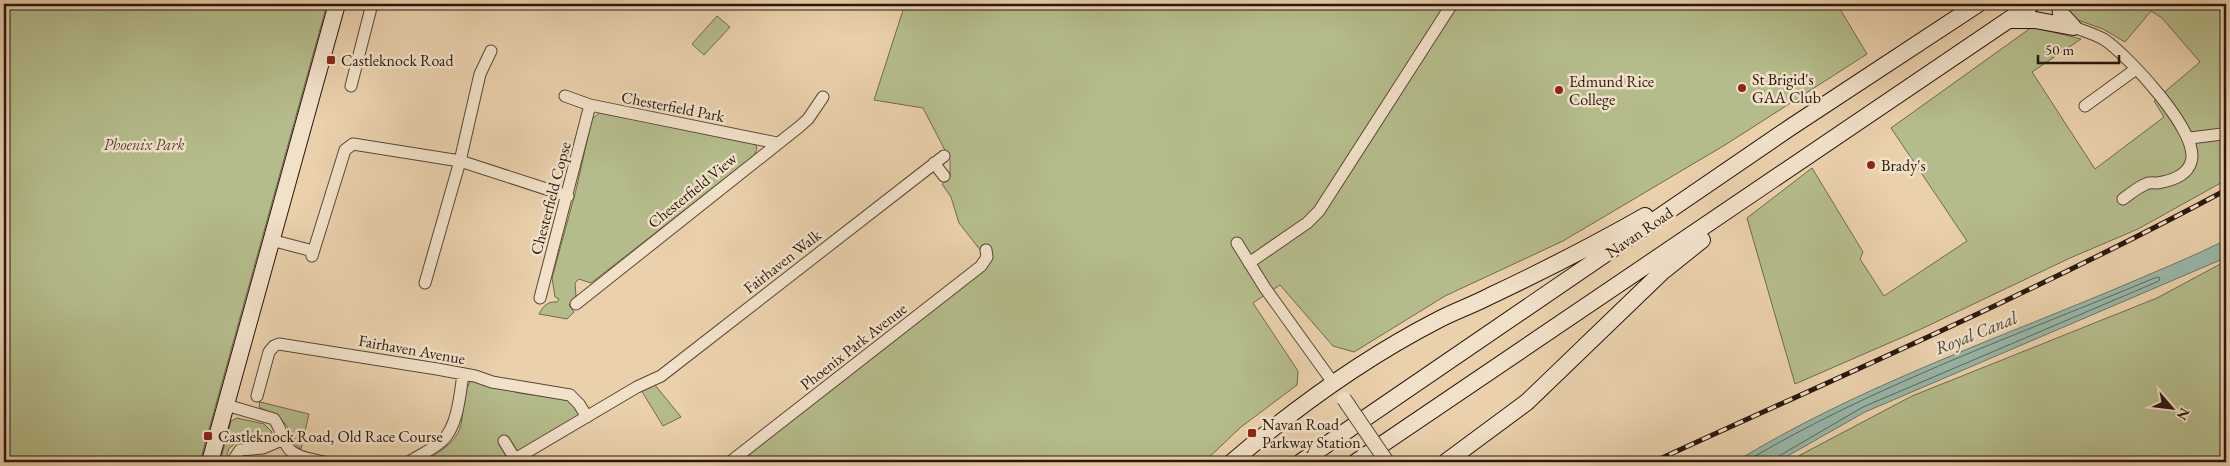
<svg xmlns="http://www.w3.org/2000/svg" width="2230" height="466" font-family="'EB Garamond',serif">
  <rect width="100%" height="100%" fill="#ead1ac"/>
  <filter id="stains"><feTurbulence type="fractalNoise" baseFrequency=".004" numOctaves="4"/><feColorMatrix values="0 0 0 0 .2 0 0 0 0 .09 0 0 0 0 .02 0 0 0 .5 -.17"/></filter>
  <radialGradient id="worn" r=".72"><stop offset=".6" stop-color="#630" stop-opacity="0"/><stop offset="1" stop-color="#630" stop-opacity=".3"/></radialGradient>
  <path fill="#b5bc8b" stroke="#6f6a4d" d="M4,4H327L200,462H4Z
    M905,4H1837L1867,54L1725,145L1563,241L1445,296L1354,352L1333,346L1280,285L1253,303L1298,371L1297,385L1241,427L1204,462H737L984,269L981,251L959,223L951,197L942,184L950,177V160L923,108L874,100Z
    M2068,4H2226V180L2138,229L2070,258L1919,330L1795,384L1747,218L1812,168L1863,252L1860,259L1884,296L1967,241L1891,128L2032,27L2081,39L2032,72L2095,169L2164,117L2154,101L2200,62L2162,18L2151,11L2125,42L2103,29L2075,19L2069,14Z
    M717,16L730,27L704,55L692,44Z
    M599,113L751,141L756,145L757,149L754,156L591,283L579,279L575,283L576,296L569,305L574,312L567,319L539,314C543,306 548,301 557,302L559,299L555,297L552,278L576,190L592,119Z
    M2226,261V462H1787L1912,396L2157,298Z
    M473,380L519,393L569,400L579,411L578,416L519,451L506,454L507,458L502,462H424C437,453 455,444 460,428C464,417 462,385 473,380Z
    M655,385L681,417L663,426L641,390Z
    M260,402L309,414L301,449C289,441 293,435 286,425C279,415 269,412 259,407Z
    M237,418L264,424L272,432L269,438L253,442H237L229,448L225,462H220L231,421Z"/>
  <path fill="#98b7a8" stroke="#6c776b" d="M2226,240L2225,258L1865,412L1777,462H1735C1854,389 1986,343 2115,289C2152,273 2190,258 2226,240Z"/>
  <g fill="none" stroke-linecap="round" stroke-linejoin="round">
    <path stroke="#60675c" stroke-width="1" d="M1745,462C1874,385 2018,335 2157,277L2160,278L2159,281L1863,407L1779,456L1776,462"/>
    <g stroke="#594636" stroke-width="13">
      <path id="minor" d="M2073,27C2084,31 2095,34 2105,40C2128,56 2201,133 2191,162C2187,176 2170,181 2157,183C2153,183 2149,182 2146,184C2138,187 2130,194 2123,199
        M351,86L372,4
        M565,96L590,105L777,143
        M2085,106L2136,69
        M2190,138L2222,134
        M934,163L944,176
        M271,240L313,251
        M1237,243L1265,288L1334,384
        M312,256L345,150L353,144L460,161L568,196
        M1249,263L1307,223L1319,211L1452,4
        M425,283L460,161L480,74L491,51
        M540,298L590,105
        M576,304L799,127L808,119L823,97
        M257,396L269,352L274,346L279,344L437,369L475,376L492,382L570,395L579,404L587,417
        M226,405L274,419C281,428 282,440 289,449C297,458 313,459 324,462
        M504,441L515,459
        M232,462L240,450L263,448L284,439
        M409,462C420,455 433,449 442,441C458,426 460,394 463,374
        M510,462L637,387L661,376L944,156
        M730,462L981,266L987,257L986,250"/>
    </g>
    <g stroke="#29170f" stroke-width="18">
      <path id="secondary" d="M2060,4L2061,14L2073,27
        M2008,20H2035L2073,27
        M210,462L337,4
        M1232,462C1295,408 1364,358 1438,320C1455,311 1473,305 1490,296C1543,271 1594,245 1645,216
        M1301,462L1791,127L1978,4
        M1356,462L2032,4
        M1446,462L1527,402L1662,272L1702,240"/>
    </g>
    <use href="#minor" stroke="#f1e1c9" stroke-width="11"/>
    <use href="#secondary" stroke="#f1e1c9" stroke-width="16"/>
    <g stroke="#29170f" stroke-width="5">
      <path id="rail" d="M1653,462C1845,374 2040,290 2226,190"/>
    </g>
    <use href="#rail" stroke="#f1e1c9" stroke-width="3" stroke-dasharray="9" stroke-linecap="butt"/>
    <g stroke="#594636" stroke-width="16" stroke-linecap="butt">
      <path id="tertiary-bridge" d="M1344,399L1387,462"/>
    </g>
    <use href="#tertiary-bridge" stroke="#f1e1c9" stroke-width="14"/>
  </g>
  <g fill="#8f2418" stroke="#f1e1c9" stroke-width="2">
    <rect x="326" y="55" width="10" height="10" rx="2.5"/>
    <circle cx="1742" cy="88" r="5"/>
    <circle cx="1559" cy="90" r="5"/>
    <circle cx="1871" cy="165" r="5"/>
    <rect x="1247" y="428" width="10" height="10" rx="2.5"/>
    <rect x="203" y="431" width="10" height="10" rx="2.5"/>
  </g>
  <g text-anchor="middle" stroke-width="5" stroke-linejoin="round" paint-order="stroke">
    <g font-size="16" fill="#29170f" stroke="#f1e1c9" text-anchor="start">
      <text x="341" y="66">Castleknock Road</text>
      <text x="1752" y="85">St Brigid's<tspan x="1752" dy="18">GAA Club</tspan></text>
      <text x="1569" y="87">Edmund Rice<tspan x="1569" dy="18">College</tspan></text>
      <text x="1881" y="171">Brady's</text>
      <text x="1262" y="430">Navan Road<tspan x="1262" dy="18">Parkway Station</tspan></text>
      <text x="218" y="442">Castleknock Road, Old Race Course</text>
    </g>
    <g font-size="16" fill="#29170f" stroke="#f1e1c9">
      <text transform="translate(673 106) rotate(11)" y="6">Chesterfield Park</text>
      <text transform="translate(692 190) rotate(-39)" y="6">Chesterfield View</text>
      <text transform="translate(550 198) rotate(-75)" y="6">Chesterfield Copse</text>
      <text transform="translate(1639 232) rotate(-34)" y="6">Navan Road</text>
      <text transform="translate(782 261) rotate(-38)" y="6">Fairhaven Walk</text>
      <text transform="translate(853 346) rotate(-38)" y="6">Phoenix Park Avenue</text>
      <text transform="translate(412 349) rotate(10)" y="6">Fairhaven Avenue</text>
    </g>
    <g font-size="16" font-style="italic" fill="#534934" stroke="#f1e1c9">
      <text x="144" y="150">Phoenix Park</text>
    </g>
    <g font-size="18" font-style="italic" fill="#4a473d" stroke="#f1e1c9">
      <text transform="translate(1976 333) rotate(-22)" y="6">Royal Canal</text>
    </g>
  </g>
  <rect width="2230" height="466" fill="none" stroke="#ead1ac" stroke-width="20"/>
  <rect x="5" y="5" width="2220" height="456" fill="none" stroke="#29170f" stroke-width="2.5"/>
  <rect x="10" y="10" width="2210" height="446" fill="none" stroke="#29170f"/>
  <g transform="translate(2172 408) rotate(118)" stroke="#f1e1c9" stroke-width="4" paint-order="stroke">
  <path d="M0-4L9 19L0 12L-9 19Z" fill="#29170f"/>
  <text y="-8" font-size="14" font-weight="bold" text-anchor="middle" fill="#29170f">N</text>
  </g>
  <path d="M2038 55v8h81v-8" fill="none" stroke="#29170f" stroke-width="2.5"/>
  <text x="2045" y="55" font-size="15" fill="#29170f" stroke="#f1e1c9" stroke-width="4" paint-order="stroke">50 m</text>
  <rect width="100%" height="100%" filter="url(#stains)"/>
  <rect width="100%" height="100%" fill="url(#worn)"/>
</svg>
